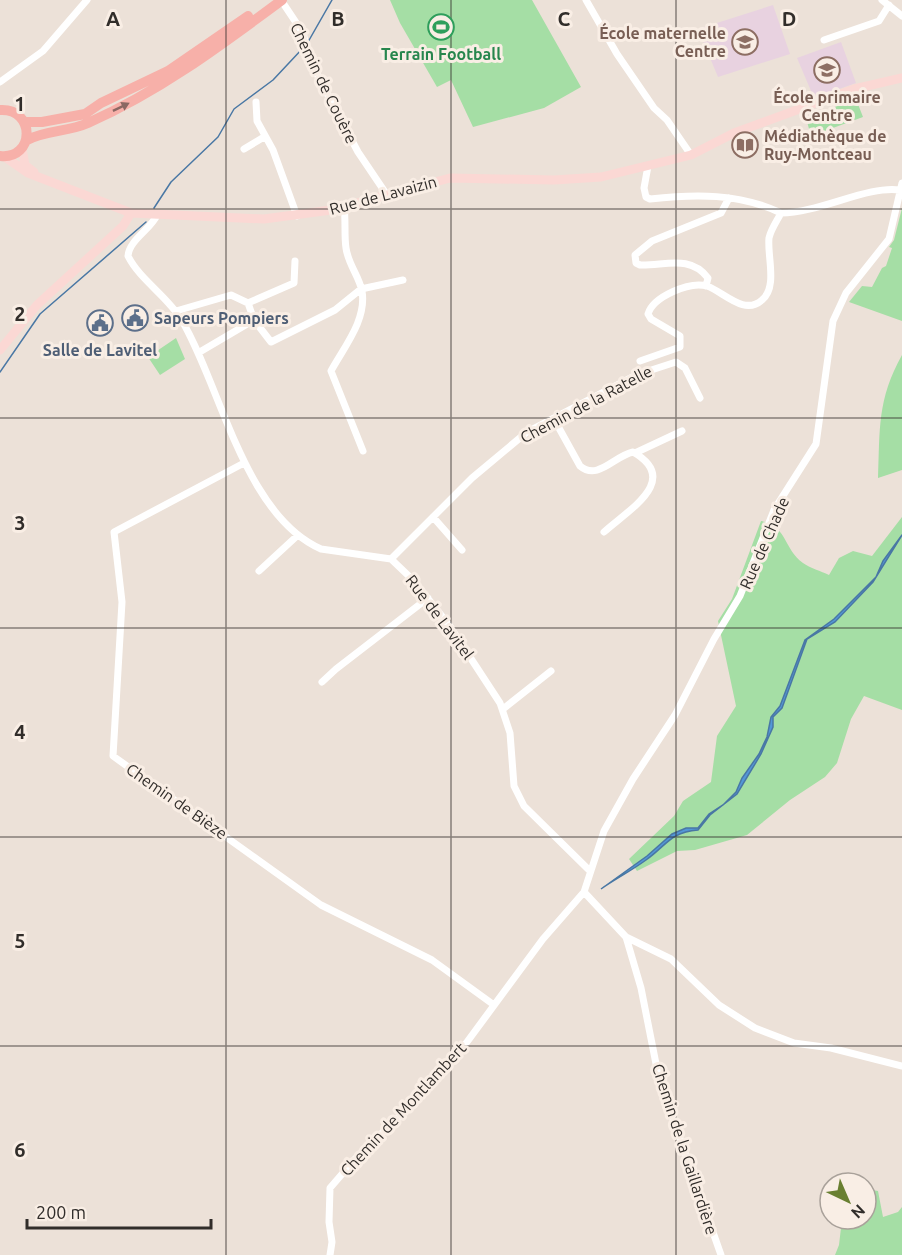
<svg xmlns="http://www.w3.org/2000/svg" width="902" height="1255" font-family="Ubuntu,sans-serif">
  <rect width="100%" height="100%" fill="#ece1d8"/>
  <path fill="#e8d2e0" d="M773,5L790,54L718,77L698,29Z
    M841,42L856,83L814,98L797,58Z"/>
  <path fill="#a5dea5" d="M390,0H532L581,87L544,108L473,127L451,80L437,87L400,23Z
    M856,99L863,117L811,136L806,118Z
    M902,208V321L849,302L862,286L872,287L882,268L886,266L892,248L889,247L894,240Z
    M176,338L185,359L160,375L148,357Z
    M902,355V470L878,478C880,429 877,400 902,355Z
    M902,517V710L864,696L851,719L837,763L825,777L790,800L747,835L695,850L677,851L637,871L629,859L674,816L683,801L711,782L717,736L736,706L718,621L732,599L761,521C788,527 783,548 803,563C810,568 821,571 829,575L839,558L853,551L872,556Z
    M866,1189L878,1191L883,1217L898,1212L902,1207V1255H835L839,1245L842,1219H866Z"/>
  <path fill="#5397d8" stroke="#4977a4" stroke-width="1.5" d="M902,535L873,582L835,622L807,639L782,708L773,717V727L761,754L737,794L710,815L698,830C670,832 666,846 646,860C631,871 615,879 601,889L647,856L672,834L686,828H698L709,814L723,805L736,792L742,778L759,754L767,737L771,717L780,706L805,640L834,619L876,577L883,561Z"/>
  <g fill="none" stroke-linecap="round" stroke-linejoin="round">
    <path stroke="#4977a4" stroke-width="1.5" d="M308,42L332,0
      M154,208L171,182L218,137L234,109L273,80L303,48
      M0,372L40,314L146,222"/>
    <path stroke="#fff" stroke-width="7" d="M281,0L303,33L310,61L358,152L387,195
      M586,0L617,54L654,108L667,120L691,155
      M882,0L902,16
      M824,40L879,21L889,5
      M0,82L43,51L87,0
      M256,102L257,121L273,150L297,216
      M244,149L264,137
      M344,207C346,221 344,235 346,248C348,264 359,276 362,291C367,320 344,347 331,371L363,451
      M781,213C819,213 868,185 900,190
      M157,215C151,229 129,240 128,256C140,280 167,296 181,319C221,386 244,515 321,549L391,559L413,580L449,625L500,703L510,733L514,786L524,806L590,871
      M706,286L708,278C690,254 664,266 640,265L636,263L635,255L652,241L721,213L729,198
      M176,311L231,295L248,303L294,283L295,261
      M254,320L271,342L335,310L361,289L403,280
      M198,353L254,320L248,303
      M640,361L680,347V336L651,319L648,314C653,297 689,281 707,286C724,292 744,316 762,300C778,287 767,256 769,238C771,229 777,221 781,213C739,193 695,194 650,199L646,197L644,188L648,166
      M554,419L580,466C598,481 614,456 633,452C682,480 628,510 604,532
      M635,453L682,431
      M244,463L114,532L122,602L113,756L321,905L432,960L494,1005
      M433,517L462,550
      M391,559L472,478L527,432L636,375L676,362L685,368L700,398
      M259,571L298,535
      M322,682L336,669L428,598
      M503,709L551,671
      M584,892L626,937L671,959L719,1005L755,1028L794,1043L831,1048L902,1066
      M626,937L641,988L659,1079L721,1255
      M330,1255L332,1242L329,1222L330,1188L355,1159L407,1109L467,1042L543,939L584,892L604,831L633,779L675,715L714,639L740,596L774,510L816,444L833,321L846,293L889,239L902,183"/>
    <path stroke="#fbd8d4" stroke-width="9" d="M22,149L25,165L34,172
      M5,157L28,173L131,213L264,219L331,210L450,178L554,180L601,177L691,155L734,133L854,89L902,78
      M0,350L37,305L123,226L131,213"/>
    <path stroke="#f7b0a9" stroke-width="10" d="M0,110C36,108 35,160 0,156
      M25,122H42L85,114L101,103L168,71L248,16
      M27,140C46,130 68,132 88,123C160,91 220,46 282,0"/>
  </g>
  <defs><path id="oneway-solid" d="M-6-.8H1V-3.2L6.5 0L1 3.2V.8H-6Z" transform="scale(1.5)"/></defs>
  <use fill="#8a6863" href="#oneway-solid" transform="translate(121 107) rotate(-26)"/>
  <path fill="none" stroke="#312d2a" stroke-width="1.5" stroke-opacity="0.55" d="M226,0V1255M451,0V1255M676,0V1255M0,209H902M0,418H902M0,628H902M0,837H902M0,1046H902"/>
  <defs>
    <g id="stadium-ring" transform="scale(1.35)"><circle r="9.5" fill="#f9eee5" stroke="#2e9e5b" stroke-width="1.5"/><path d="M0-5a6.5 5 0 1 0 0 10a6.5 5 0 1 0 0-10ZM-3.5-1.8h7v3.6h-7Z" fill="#2e9e5b"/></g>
    <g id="school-ring" transform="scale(1.35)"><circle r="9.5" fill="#f9eee5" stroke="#8d6e63" stroke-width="1.5"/><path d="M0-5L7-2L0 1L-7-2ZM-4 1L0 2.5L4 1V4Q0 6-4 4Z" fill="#8d6e63"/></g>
    <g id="library-ring" transform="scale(1.35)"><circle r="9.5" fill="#f9eee5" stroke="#8d6e63" stroke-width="1.5"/><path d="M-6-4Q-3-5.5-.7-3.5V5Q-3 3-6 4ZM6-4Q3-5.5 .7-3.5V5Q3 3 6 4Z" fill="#8d6e63"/></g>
    <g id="civic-ring" transform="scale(1.35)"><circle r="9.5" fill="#f9eee5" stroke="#5c6f8a" stroke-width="1.5"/><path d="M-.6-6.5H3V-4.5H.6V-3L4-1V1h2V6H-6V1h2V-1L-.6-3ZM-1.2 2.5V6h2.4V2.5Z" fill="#5c6f8a"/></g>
  </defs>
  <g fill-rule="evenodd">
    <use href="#stadium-ring" x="441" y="27"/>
    <use href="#school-ring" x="745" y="42"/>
    <use href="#school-ring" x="827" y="70"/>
    <use href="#library-ring" x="745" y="145"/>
    <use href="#civic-ring" x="135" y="318"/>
    <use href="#civic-ring" x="100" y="323"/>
  </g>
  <g text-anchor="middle" stroke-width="6" stroke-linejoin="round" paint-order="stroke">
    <g font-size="16" font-weight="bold" fill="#785e54" stroke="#f9eee5" text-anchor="end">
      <text x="726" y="39">École maternelle<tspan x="726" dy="18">Centre</tspan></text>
      <text x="827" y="103" text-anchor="middle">École primaire<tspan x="827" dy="18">Centre</tspan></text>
      <text x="764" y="142" text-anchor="start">Médiathèque de<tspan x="764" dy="18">Ruy-Montceau</tspan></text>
    </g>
    <g font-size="16" font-weight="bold" fill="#27864d" stroke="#f9eee5">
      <text x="441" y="60">Terrain Football</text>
    </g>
    <g font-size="16" fill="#312d2a" stroke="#f9eee5">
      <text transform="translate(324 83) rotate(64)" y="6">Chemin de Couère</text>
      <text transform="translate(383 195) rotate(-15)" y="6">Rue de Lavaizin</text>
      <text transform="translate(586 404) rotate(-28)" y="6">Chemin de la Ratelle</text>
      <text transform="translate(764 543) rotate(-66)" y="6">Rue de Chade</text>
      <text transform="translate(440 617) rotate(53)" y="6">Rue de Lavitel</text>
      <text transform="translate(177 801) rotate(35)" y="6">Chemin de Bièze</text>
      <text transform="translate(403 1109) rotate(-47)" y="6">Chemin de Montlambert</text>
      <text transform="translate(685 1149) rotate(72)" y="6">Chemin de la Gaillardière</text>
    </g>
    <g font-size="16" font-weight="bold" fill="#4e5e75" stroke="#f9eee5" text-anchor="start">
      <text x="154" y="324">Sapeurs Pompiers</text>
      <text x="100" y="356" text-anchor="middle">Salle de Lavitel</text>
    </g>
  </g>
  <g font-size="20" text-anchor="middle" font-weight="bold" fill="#312d2a" stroke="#f9eee5" stroke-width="6" stroke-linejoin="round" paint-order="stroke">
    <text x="113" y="26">A</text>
    <text x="338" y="26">B</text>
    <text x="564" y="26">C</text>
    <text x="789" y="26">D</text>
    <text x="20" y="111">1</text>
    <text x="20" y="321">2</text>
    <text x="20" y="530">3</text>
    <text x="20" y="739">4</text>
    <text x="20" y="948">5</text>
    <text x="20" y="1157">6</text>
  </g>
  <g transform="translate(848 1201) rotate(136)"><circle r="28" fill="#f9eee5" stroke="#a9a19a" stroke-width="1.5"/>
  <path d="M0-4.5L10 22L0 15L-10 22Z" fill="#697f31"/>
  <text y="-9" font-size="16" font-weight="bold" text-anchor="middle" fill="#312d2a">N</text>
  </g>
  <path d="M27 1219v9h184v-9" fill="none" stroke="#312d2a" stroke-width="3"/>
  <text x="36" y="1219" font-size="18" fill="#312d2a" stroke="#f9eee5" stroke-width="4.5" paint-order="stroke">200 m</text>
</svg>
